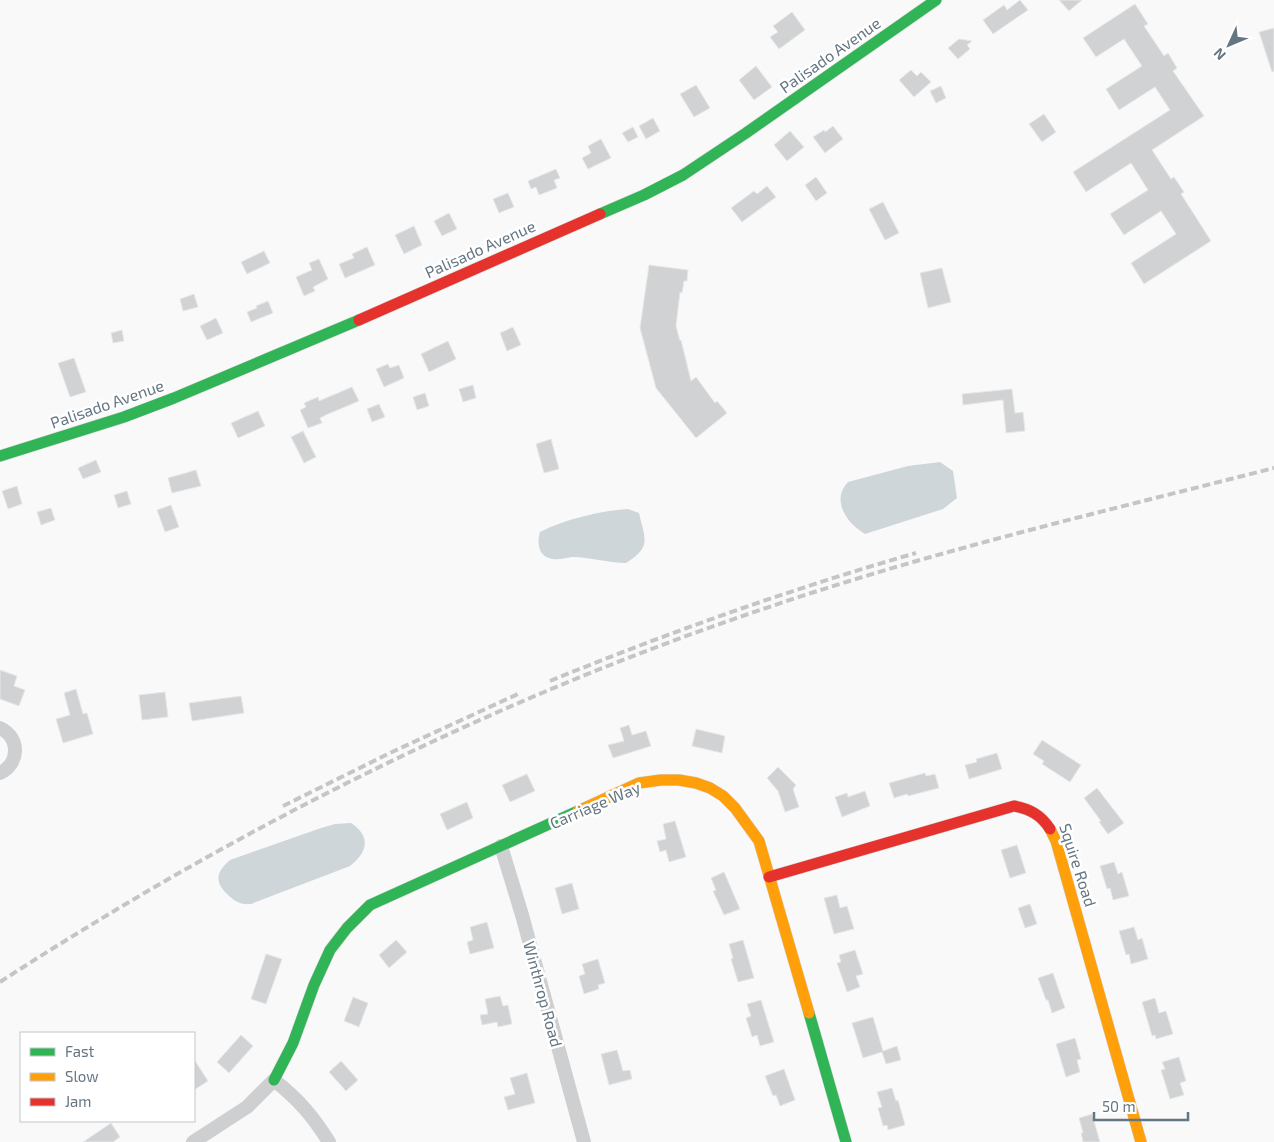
<svg xmlns="http://www.w3.org/2000/svg" width="1274" height="1142" font-family="'Exo 2',sans-serif">
  <rect width="100%" height="100%" fill="#f9f9f9"/>
  <path fill="#ced6d9" d="M940,462L953,471L957,498L943,509L865,534C846,523 831,500 848,482L908,466Z
    M628,509L639,513C645,539 652,547 626,563C608,563 590,557 572,557C564,558 556,561 549,558C538,555 537,541 540,532C566,519 599,511 628,509Z
    M351,823C371,836 368,852 350,866L251,904C240,905 234,901 226,893C214,881 217,871 230,860L321,828L335,824Z"/>
  <path fill="#d0d2d3" stroke="#e8e8e8" d="M1020,0L1028,10L993,34L983,20L1004,5L1007,10Z
    M1059,0H1082L1069,11Z
    M1135,4L1148,24L1144,26L1164,56L1168,53L1177,68L1173,71L1204,116L1152,150L1171,179L1174,177L1184,192L1181,194L1211,241L1144,284L1131,263L1176,234L1161,211L1124,235L1110,214L1148,190L1131,163L1086,192L1073,172L1170,110L1155,87L1119,110L1106,89L1142,66L1124,39L1096,57L1083,38Z
    M792,12L805,30L779,49L770,37L778,32L773,26Z
    M1274,28V71L1272,72L1259,32Z
    M959,39L972,41L967,45L970,49L958,59L948,48Z
    M756,66L772,87L754,100L739,80Z
    M911,70L917,76L921,72L931,82L914,97L899,80Z
    M696,85L710,108L694,117L680,94Z
    M941,86L946,98L936,103L930,91Z
    M1044,114L1056,132L1042,142L1029,124Z
    M653,118L660,131L646,139L639,126Z
    M833,126L843,139L825,153L813,137L824,130L825,132Z
    M633,127L638,137L628,142L622,133Z
    M790,131L804,147L787,161L774,145Z
    M601,139L611,158L588,169L582,158L591,153L588,146Z
    M556,169L560,178L554,180L557,188L539,195L536,187L531,189L528,181Z
    M816,177L827,193L816,201L805,185Z
    M767,186L776,197L742,222L731,208L754,191L757,194Z
    M508,193L514,207L499,213L493,199Z
    M883,202L899,233L885,240L869,209Z
    M449,213L457,229L442,236L434,221Z
    M414,226L422,245L404,254L395,235Z
    M367,247L375,265L345,278L339,264L354,258L352,254Z
    M264,251L270,263L247,274L241,262Z
    M319,259L328,279L313,287L315,291L304,296L296,277L312,270L309,263Z
    M649,265L688,270L687,281H684L682,293L680,292L676,326L680,341L681,340L691,381L696,377L715,403L717,401L727,413L696,438L656,388L640,328Z
    M942,268L951,302L928,308L920,273Z
    M194,294L198,307L183,311L180,299Z
    M268,301L273,313L251,322L247,312L257,308L256,306Z
    M216,318L223,333L207,340L200,326Z
    M513,327L521,345L507,351L500,333Z
    M122,330L124,341L113,343L111,333Z
    M448,341L456,359L429,372L421,354Z
    M74,358L86,392L70,397L58,363Z
    M388,364L390,368L399,365L404,378L384,387L376,369Z
    M473,385L476,398L463,402L459,389Z
    M352,387L359,401L328,414L320,418L322,423L308,428L300,410L306,407L304,403L318,397L319,401Z
    M1012,389L1015,413L1023,412L1025,431L1006,433L1003,400L963,405L962,394Z
    M425,393L429,406L417,410L413,397Z
    M379,404L385,417L372,422L367,409Z
    M258,411L265,426L238,438L231,423Z
    M303,431L316,457L304,463L291,437Z
    M551,439L559,469L544,473L536,444Z
    M96,460L101,472L83,479L78,468Z
    M196,470L201,486L172,493L168,478Z
    M17,486L22,504L8,509L2,491Z
    M127,491L131,504L118,508L114,495Z
    M171,505L179,527L165,532L157,510Z
    M51,508L55,520L41,525L37,512Z
    M0,670L17,676L14,686L25,690L19,706L0,699Z
    M76,689L83,714L87,713L93,734L63,743L56,719L70,715L64,693Z
    M165,692L168,717L142,720L139,695Z
    M241,696L244,713L192,721L189,703Z
    M629,725L632,735L646,731L651,746L613,758L608,745L624,741L620,728Z
    M696,729L725,736L722,753L692,746Z
    M1042,740L1081,765L1070,782L1042,764L1044,761L1033,754Z
    M997,753L1002,769L969,779L965,765L977,762L976,759Z
    M778,767L796,785L793,789L799,807L785,812L778,791L767,778Z
    M925,773L926,776L935,774L939,788L908,796L907,794L894,798L889,783Z
    M527,774L535,791L510,802L502,785Z
    M1097,788L1124,823L1108,834L1099,822L1101,821L1084,798Z
    M865,791L870,806L842,817L835,797L847,793L848,797Z
    M467,802L473,818L447,830L440,814Z
    M675,821L686,857L669,862L666,850L660,852L657,841L666,839L663,824Z
    M1017,845L1026,873L1010,878L1001,850Z
    M1114,862L1118,874L1122,872L1129,896L1113,900L1110,888L1107,889L1100,866Z
    M724,872L740,909L724,915L713,891L716,890L711,878Z
    M572,883L579,909L562,914L555,888Z
    M837,895L840,908L847,906L854,929L834,934L824,898Z
    M1030,904L1037,924L1025,928L1018,908Z
    M487,922L494,948L470,954L467,942L473,940L470,927Z
    M1134,927L1138,940L1142,938L1148,959L1131,964L1129,954L1126,955L1119,931Z
    M396,940L407,952L389,968L379,955Z
    M743,940L754,978L738,982L731,959L733,958L729,944Z
    M855,950L863,974L856,976L860,987L847,992L837,963L841,962L839,955Z
    M266,954L282,959L266,1004L251,999Z
    M598,959L605,983L598,985L599,989L584,994L579,976L585,974L582,964Z
    M1053,973L1065,1008L1052,1013L1048,1000H1046L1038,978Z
    M500,996L503,1006L508,1005L512,1024L498,1027L497,1022L482,1025L480,1015L488,1014L485,999Z
    M353,997L368,1003L359,1027L344,1021Z
    M1155,998L1159,1013L1166,1011L1173,1034L1156,1039L1155,1035L1152,1036L1142,1002Z
    M761,1000L774,1042L760,1046L757,1035L752,1037L746,1018L751,1016L747,1004Z
    M873,1017L883,1051L897,1046L901,1060L886,1064L882,1052L863,1058L852,1023Z
    M241,1035L253,1046L229,1073L217,1062Z
    M1075,1038L1081,1059L1077,1060L1080,1072L1066,1077L1056,1044Z
    M617,1050L623,1071L630,1070L632,1079L609,1085L601,1054Z
    M1179,1057L1186,1081L1180,1083L1184,1095L1170,1099L1161,1070L1165,1069L1162,1062Z
    M194,1059L208,1081L194,1090Z
    M341,1061L358,1080L346,1091L329,1072Z
    M784,1069L795,1100L780,1106L776,1095L773,1096L765,1076Z
    M527,1073L535,1103L508,1110L504,1097L515,1094L510,1078Z
    M892,1088L896,1101L898,1100L905,1125L888,1130L887,1125L883,1126L878,1108L882,1107L877,1092Z
    M1092,1114L1100,1142H1083L1081,1133H1083L1079,1118Z
    M111,1123L120,1137L113,1142H83Z"/>
  <g fill="none" stroke-linecap="round" stroke-linejoin="round">
    <g stroke="#d5d6d7" stroke-width="12">
      <path id="fast" d="M600,214L644,195L683,175L746,133L936,0
        M0,456L124,417L174,398L359,320
        M809,1013L846,1142
        M274,1080L293,1043L314,985L330,950L347,928L370,905L578,811"/>
    </g>
    <g stroke="#d5d6d7" stroke-width="12">
      <path id="slow" d="M578,811L639,783L661,780H679L696,783L710,788L723,796L735,808L759,841L809,1013
        M1050,829L1056,841L1141,1142"/>
    </g>
    <g stroke="#d5d6d7" stroke-width="12">
      <path id="jam" d="M359,320L600,214
        M769,877L1014,806C1030,809 1041,815 1050,829"/>
    </g>
    <path stroke="#cecfd0" stroke-width="14" d="M0,728C21,738 19,764 0,773
      M501,846L522,915L584,1142
      M193,1142L247,1107L274,1080C299,1100 312,1115 329,1142"/>
    <use href="#fast" stroke="#30b455" stroke-width="11"/>
    <use href="#slow" stroke="#ff9f0a" stroke-width="11"/>
    <use href="#jam" stroke="#e5322d" stroke-width="11"/>
    <path stroke="#c3c5c6" stroke-width="4" stroke-dasharray="8 4" stroke-linecap="butt" d="M550,681C670,632 791,589 916,553
      M283,806L392,752L518,694
      M0,982C241,826 499,697 772,606C937,550 1106,511 1274,468"/>
  </g>
  <g text-anchor="middle" stroke-width="5" stroke-linejoin="round" paint-order="stroke">
    <g font-size="16" fill="#657683" stroke="#fff">
      <text transform="translate(830 55) rotate(-35)" y="6">Palisado Avenue</text>
      <text transform="translate(480 249) rotate(-24)" y="6">Palisado Avenue</text>
      <text transform="translate(107 404) rotate(-19)" y="6">Palisado Avenue</text>
      <text transform="translate(595 805) rotate(-23)" y="6">Carriage Way</text>
      <text transform="translate(1078 865) rotate(72)" y="6">Squire Road</text>
      <text transform="translate(543 994) rotate(75)" y="6">Winthrop Road</text>
    </g>
  </g>
  <rect x="20" y="1032" width="175" height="90" fill="#ffffff" stroke="#c1c8cd"/>
  <rect x="30" y="1048" width="25" height="8" fill="#30b455" stroke="#c1c8cd"/>
  <text x="65" y="1057" font-size="15" fill="#657683">Fast</text>
  <rect x="30" y="1073" width="25" height="8" fill="#ff9f0a" stroke="#c1c8cd"/>
  <text x="65" y="1082" font-size="15" fill="#657683">Slow</text>
  <rect x="30" y="1098" width="25" height="8" fill="#e5322d" stroke="#c1c8cd"/>
  <text x="65" y="1107" font-size="15" fill="#657683">Jam</text>
  <g transform="translate(1229 45) rotate(226)" stroke="#ffffff" stroke-width="4" paint-order="stroke">
  <path d="M0-4L9 19L0 12L-9 19Z" fill="#657683"/>
  <text y="-8" font-size="14" font-weight="bold" text-anchor="middle" fill="#657683">N</text>
  </g>
  <path d="M1094 1112v8h94v-8" fill="none" stroke="#657683" stroke-width="2.5"/>
  <text x="1102" y="1112" font-size="15" fill="#657683" stroke="#ffffff" stroke-width="4" paint-order="stroke">50 m</text>
</svg>
